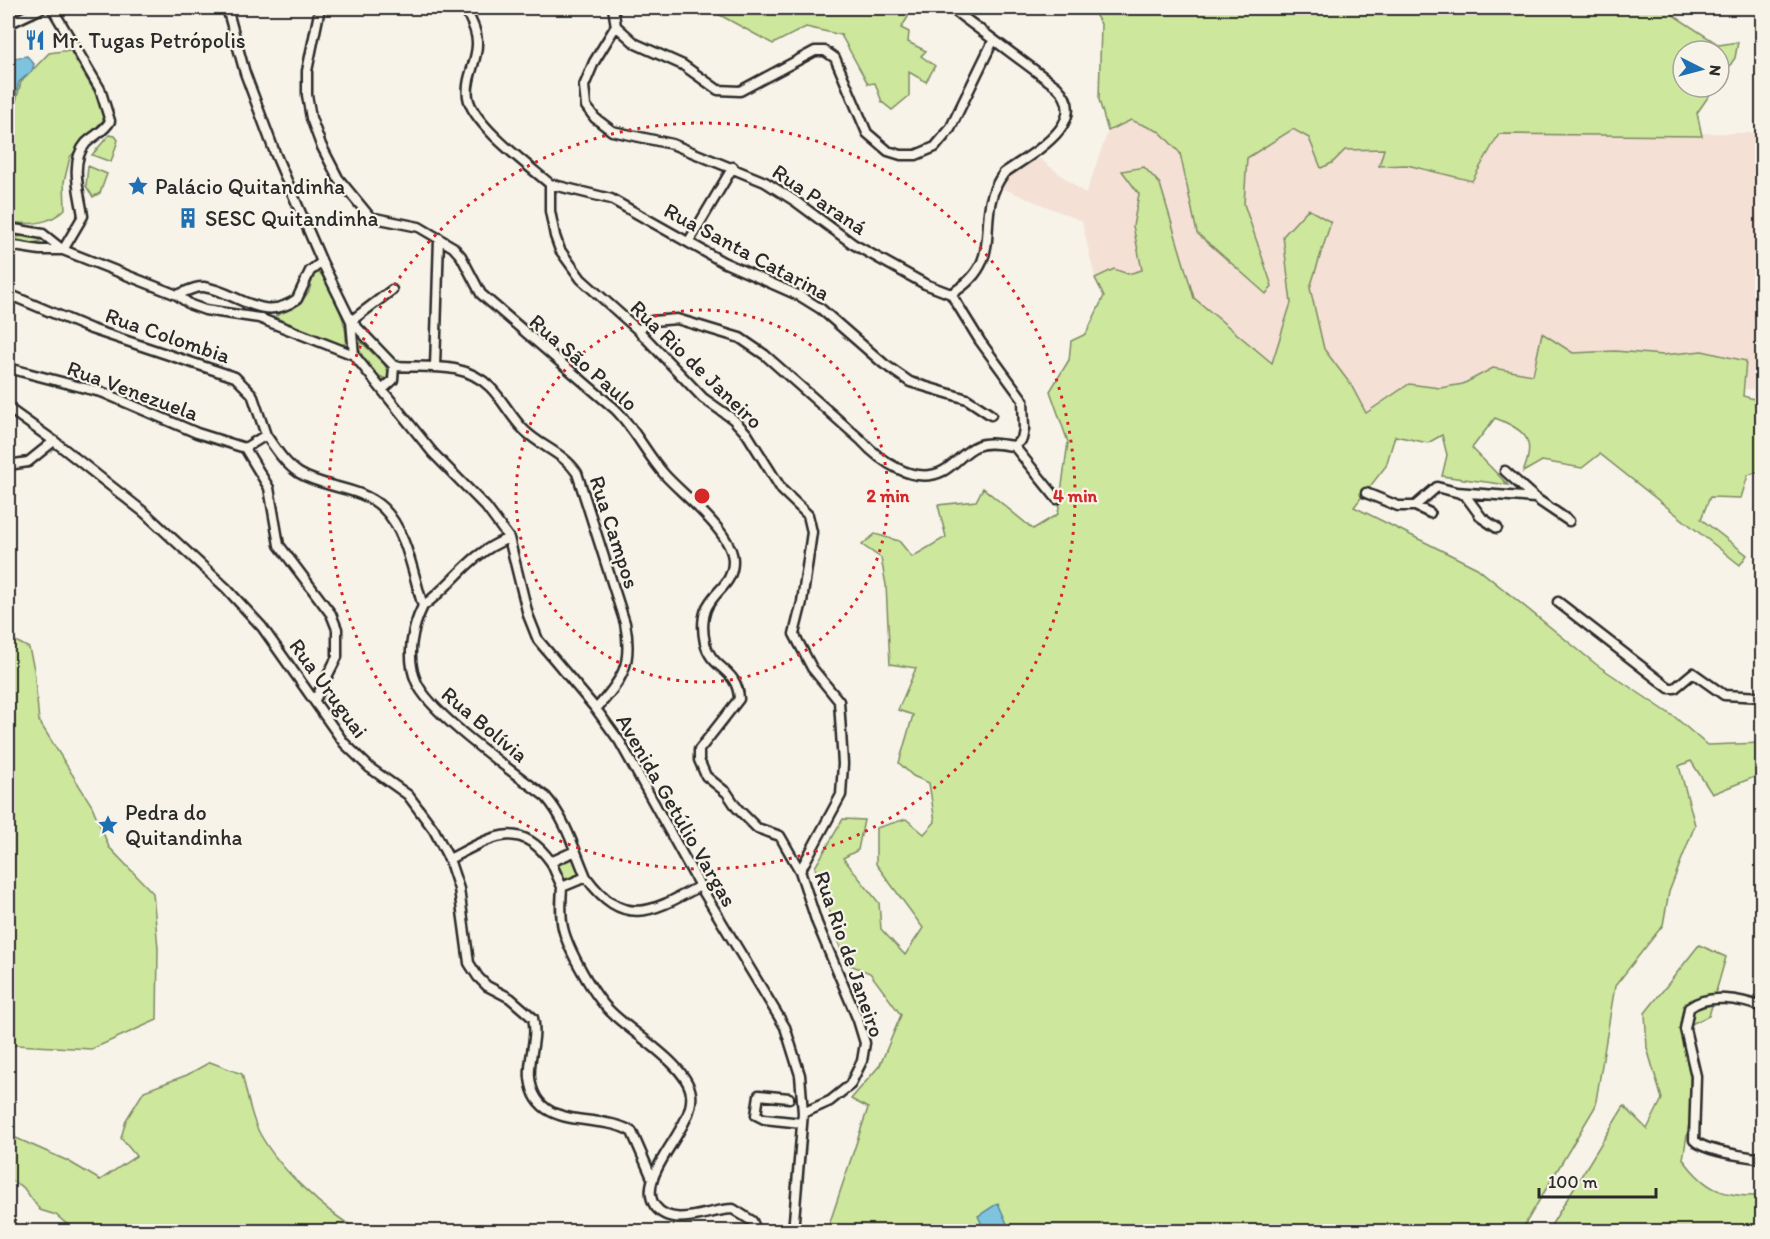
<svg xmlns="http://www.w3.org/2000/svg" width="1770" height="1239" font-family="Itim,sans-serif">
  <rect width="100%" height="100%" fill="#f7f3e8"/>
  <filter id="ink" filterUnits="userSpaceOnUse"><feTurbulence type="fractalNoise" baseFrequency=".0167" numOctaves="2"/><feDisplacementMap in="SourceGraphic" scale="12" xChannelSelector="R" yChannelSelector="G"/><feConvolveMatrix kernelMatrix="1 2 1 2 8 2 1 2 1" color-interpolation-filters="sRGB"/></filter>
  <g filter="url(#ink)">
    <path fill="#f4e0d4" d="M1131,120L1160,132L1180,154L1197,233L1272,286L1244,204L1247,158L1293,129L1309,137L1332,163L1345,150L1384,149L1380,166L1407,165L1471,181L1499,134L1762,133V389H1746L1745,361L1702,351L1663,355L1615,351L1573,353L1542,333L1534,375L1493,368L1463,384L1440,388L1409,384L1366,413L1351,385L1324,349L1310,288L1331,222L1284,236L1291,303L1273,363L1194,298L1182,262L1139,194L1133,226L1142,271L1128,274L1114,269L1095,278L1082,221L1002,188L1009,174L1036,156L1086,194L1108,131Z"/>
    <path fill="#cde79d" stroke="#7c8964" stroke-width="1.5" d="M707,8H907L908,17L901,28L909,32L908,42L926,51L921,56L935,66L926,82L909,72V96L892,110L882,102L875,83L868,84L841,35L806,27L773,44Z
      M1091,8H1667L1676,17L1719,45L1738,42L1735,58L1719,81V51H1683V87H1715L1697,113L1702,136L1499,134L1472,181L1407,165L1379,166L1384,149L1345,150L1332,163L1321,168L1309,138L1293,129L1247,158L1244,204L1272,286L1266,294L1197,233L1180,153L1160,132L1131,120L1108,131L1099,100L1101,24Z
      M70,50L97,96L104,119L70,157L64,182L65,209C49,225 29,225 8,222V131L21,82L49,53Z
      M109,135L115,136L118,140L111,162L92,155Z
      M88,166L107,174L100,193L93,197L86,186Z
      M1144,167L1160,184L1194,298L1272,363L1291,303L1283,236L1308,209L1331,222L1310,288L1324,349L1351,385L1366,413L1409,384L1440,388L1463,384L1493,368L1533,375L1542,333L1573,353L1615,351L1663,355L1702,351L1746,361L1743,396L1762,401V470L1748,475L1741,498L1710,497L1701,519L1747,555L1740,565L1600,454L1582,468L1542,461L1523,472C1537,439 1525,430 1495,418L1472,448L1508,485L1442,476L1447,455L1442,435L1428,443L1395,436L1386,466L1354,507L1477,568L1597,665L1676,718L1707,745L1762,743V774L1712,794L1691,761L1679,766L1695,825L1669,892L1663,925L1615,986L1595,1107L1521,1231H827L868,1108L851,1099L880,1065L901,1015L870,973L845,963L815,867L843,819L864,820L858,850L843,858L879,903L881,929L905,955L923,928L876,864V828L906,819L924,834L935,822L929,783L913,776L899,763L913,715L898,710L916,668L890,664L886,585L881,558L862,545L875,534L899,541L912,557L946,537L938,505L976,501L983,488L1033,529L1058,514L1068,442L1050,391L1069,360L1071,341L1086,334L1104,296L1095,278L1114,269L1128,274L1142,270L1133,226L1139,194L1122,171Z
      M31,235L39,236L40,242L31,243L10,238Z
      M319,273L322,275C332,295 348,320 346,343L342,345L274,317L301,303L309,291L314,274Z
      M356,337L384,364L389,373L386,379C372,375 357,351 356,337Z
      M8,637L29,648L34,669L39,721L92,806L109,847L153,893L158,948L157,1020L92,1049L15,1045L8,1050Z
      M558 869a11 11 0 1 1 22 0a11 11 0 1 1-22 0Z
      M1699,945L1726,957L1709,1016L1689,1025L1691,1111L1683,1159C1706,1191 1724,1197 1762,1196V1231L1547,1232L1624,1106L1647,1129L1662,1099L1647,1048L1645,1013Z
      M210,1062L242,1074C247,1092 250,1115 259,1132C278,1168 325,1212 360,1231H75L56,1215L40,1210L23,1187L8,1179V1130L16,1138L68,1161L100,1180L136,1156L121,1138L126,1120L144,1091L187,1075Z"/>
    <path fill="#7ec4df" stroke="#5d8797" stroke-width="1.5" d="M27,56L34,64L32,71L19,82L8,126V59Z
      M998,1203L1008,1226L1016,1231H985L978,1216Z"/>
    <g fill="none" stroke-linecap="round" stroke-linejoin="round">
      <g stroke="#2b2b2b" stroke-width="13">
        <path id="minor" d="M52,8L100,89L110,121C105,131 94,135 86,143C69,162 80,194 83,216L63,250
          M227,8L245,73L275,153L322,262L351,321L394,366L393,380L382,390
          M320,8L307,71V95L311,118L321,145L338,178L370,217L419,227L453,247L461,256L481,294L615,409C635,429 647,455 665,475C683,495 733,533 733,561C733,596 694,591 705,643C711,670 738,668 739,699L699,750V760L706,776L727,793L737,808L757,828L780,836L800,871
          M465,8C470,19 477,30 477,42C478,61 465,78 468,97C472,124 529,166 550,184V211L555,236L560,250L581,279L638,330L703,398L733,419L747,434L782,490L808,515L812,532L802,602L794,634L812,668L839,701L843,764L841,795L800,871L817,923L858,1020L865,1043L862,1061L850,1085L830,1101L803,1113
          M613,8L616,26L636,44L683,65L718,90L740,91L815,51H825L835,58L867,133L888,151L901,155H916L935,147L950,129L993,41
          M8,24L42,8
          M616,26L594,62L584,86L586,106L595,118L612,131L672,144L765,182L795,201L853,244L925,284L951,294L980,341L1023,400L1024,429L1022,439L1014,446C1003,445 988,441 977,446C964,451 956,464 943,471C914,486 879,460 861,440L765,355L740,338L677,319L652,321L638,330
          M550,184L611,199L723,262L800,296L821,309L884,364L910,382L967,399L991,415
          M8,228L43,234L63,250L177,295L191,305L205,310L259,318L354,355
          M689,241L733,167
          M8,245L40,250H63
          M8,294L91,329L235,377L252,394L266,435L245,448L269,488L279,545L331,614L337,629V657L315,700
          M951,294C1011,258 970,218 1004,173C1029,155 1093,123 1057,87L951,8
          M177,295C186,292 194,286 204,287C238,292 262,324 297,299L310,271L322,262
          M351,321L354,355L433,453L486,507L509,538L528,615L538,640L596,709L620,742L700,886L785,1027L800,1075L803,1113L793,1232
          M351,321L392,290
          M394,366C427,368 464,361 490,387C503,400 511,417 524,430C541,447 564,453 577,473L625,623C633,664 623,679 596,709
          M435,367L439,238
          M8,368L104,393L197,433L245,448
          M8,408L54,441L145,513L226,588L262,627L344,743L370,768L408,795L434,830L449,859L459,889L469,963L478,977L487,986L510,998L533,1018C538,1038 528,1058 530,1078C536,1134 601,1111 632,1132L652,1178
          M266,435C275,448 285,464 299,473C325,489 360,486 383,508C407,531 413,575 423,606C412,628 406,657 416,681C428,713 516,774 546,797C566,820 574,849 586,877L562,887L551,862L575,851
          M1014,446L1057,499
          M8,465L28,462L54,441
          M1505,471L1535,498L1569,521
          M1366,493L1398,506H1415L1430,513
          M1459,493L1465,495L1482,518L1497,528
          M1415,506L1437,487L1456,492L1535,498
          M1558,602L1669,688H1675L1693,673L1724,695L1762,697
          M423,606C457,581 467,555 509,538
          M449,859C489,839 519,816 551,862
          M586,877C624,929 652,912 700,886
          M562,887C561,901 560,915 563,928C568,950 594,996 610,1011C630,1032 688,1065 691,1094C696,1128 634,1175 655,1206C673,1230 709,1209 733,1209L752,1221L757,1232
          M1762,1007C1740,999 1708,993 1689,1008L1685,1029L1696,1076L1694,1140C1705,1152 1746,1156 1762,1159
          M789,1098L759,1095L756,1115L764,1119L802,1123"/>
      </g>
      <use href="#minor" stroke="#f7f3e8" stroke-width="8"/>
    </g>
  </g>
  <g fill="none" stroke="#d62828" stroke-width="3" stroke-dasharray="3 6">
    <circle cx="702" cy="496" r="186"/>
    <circle cx="702" cy="496" r="373"/>
  </g>
  <defs>
    <g id="restaurant-bare" transform="scale(1.62)"><path d="M-5-6h1v4h1v-4h1v4h1v-4h1v5L-1.5 .5V6h-2V.5L-5-1ZM5-6V6H3V1.5H1.5Q1.5-4 5-6Z" fill="#1f6fb2" stroke="#f7f3e8" stroke-width="2.5" paint-order="stroke"/></g>
    <g id="sight-bare" transform="scale(1.62)"><path d="M0-6L1.8-2.2L6-1.7L2.9 1.2L3.7 5.4L0 3.3L-3.7 5.4L-2.9 1.2L-6-1.7L-1.8-2.2Z" fill="#1f6fb2" stroke="#f7f3e8" stroke-width="2.5" paint-order="stroke"/></g>
    <g id="building-bare" transform="scale(1.62)"><path d="M-4-6H4V6H1V3H-1V6H-4ZM-2.5-4.3h1.7v1.8h-1.7ZM.8-4.3h1.7v1.8H.8ZM-2.5-1h1.7V.8h-1.7ZM.8-1h1.7V.8H.8Z" fill="#1f6fb2" stroke="#f7f3e8" stroke-width="2.5" paint-order="stroke"/></g>
  </defs>
  <g fill-rule="evenodd">
    <use href="#restaurant-bare" x="35" y="40"/>
    <use href="#sight-bare" x="138" y="186"/>
    <use href="#building-bare" x="188" y="218"/>
    <use href="#sight-bare" x="108" y="825"/>
  </g>
  <g text-anchor="middle" stroke-width="4.5" stroke-linejoin="round" paint-order="stroke">
    <g font-size="22" fill="#2b2b2b" stroke="#f7f3e8" text-anchor="start">
      <text x="52" y="48">Mr. Tugas Petrópolis</text>
      <text x="155" y="194">Palácio Quitandinha</text>
      <text x="205" y="226">SESC Quitandinha</text>
      <text x="125" y="820">Pedra do<tspan x="125" dy="25">Quitandinha</tspan></text>
    </g>
    <g font-size="22" fill="#2b2b2b" stroke="#f7f3e8">
      <text transform="translate(820 199) rotate(34)" y="8">Rua Paraná</text>
      <text transform="translate(747 251) rotate(28)" y="8">Rua Santa Catarina</text>
      <text transform="translate(168 335) rotate(19)" y="8">Rua Colombia</text>
      <text transform="translate(584 362) rotate(41)" y="8">Rua São Paulo</text>
      <text transform="translate(697 364) rotate(44)" y="8">Rua Rio de Janeiro</text>
      <text transform="translate(133 390) rotate(20)" y="8">Rua Venezuela</text>
      <text transform="translate(615 532) rotate(72)" y="8">Rua Campos</text>
      <text transform="translate(329 688) rotate(54)" y="8">Rua Uruguai</text>
      <text transform="translate(485 724) rotate(40)" y="8">Rua Bolívia</text>
      <text transform="translate(677 810) rotate(60)" y="8">Avenida Getúlio Vargas</text>
      <text transform="translate(850 954) rotate(71)" y="8">Rua Rio de Janeiro</text>
    </g>
  </g>
  <circle cx="702" cy="496" r="9" fill="#d62828" stroke="#f7f3e8" stroke-width="3"/>
  <g font-size="18" text-anchor="middle" font-weight="bold" fill="#d62828" stroke="#f7f3e8" stroke-width="4.5" stroke-linejoin="round" paint-order="stroke">
    <text x="888" y="502">2 min</text>
    <text x="1075" y="502">4 min</text>
  </g>
  <rect width="1770" height="1239" fill="none" stroke="#f7f3e8" stroke-width="30"/>
  <rect x="15" y="15" width="1740" height="1209" fill="none" stroke="#2b2b2b" stroke-width="2" filter="url(#ink)"/>
  <g transform="translate(1701 69) rotate(96)"><circle r="28" fill="#f7f3e8" stroke="#a5a39c" stroke-width="1.5"/>
  <path d="M0-4.5L10 22L0 15L-10 22Z" fill="#1f6fb2"/>
  <text y="-9" font-size="16" font-weight="bold" text-anchor="middle" fill="#2b2b2b">N</text>
  </g>
  <path d="M1539 1188v9h117v-9" fill="none" stroke="#2b2b2b" stroke-width="3"/>
  <text x="1548" y="1188" font-size="18" fill="#2b2b2b" stroke="#f7f3e8" stroke-width="4.5" paint-order="stroke">100 m</text>
</svg>
